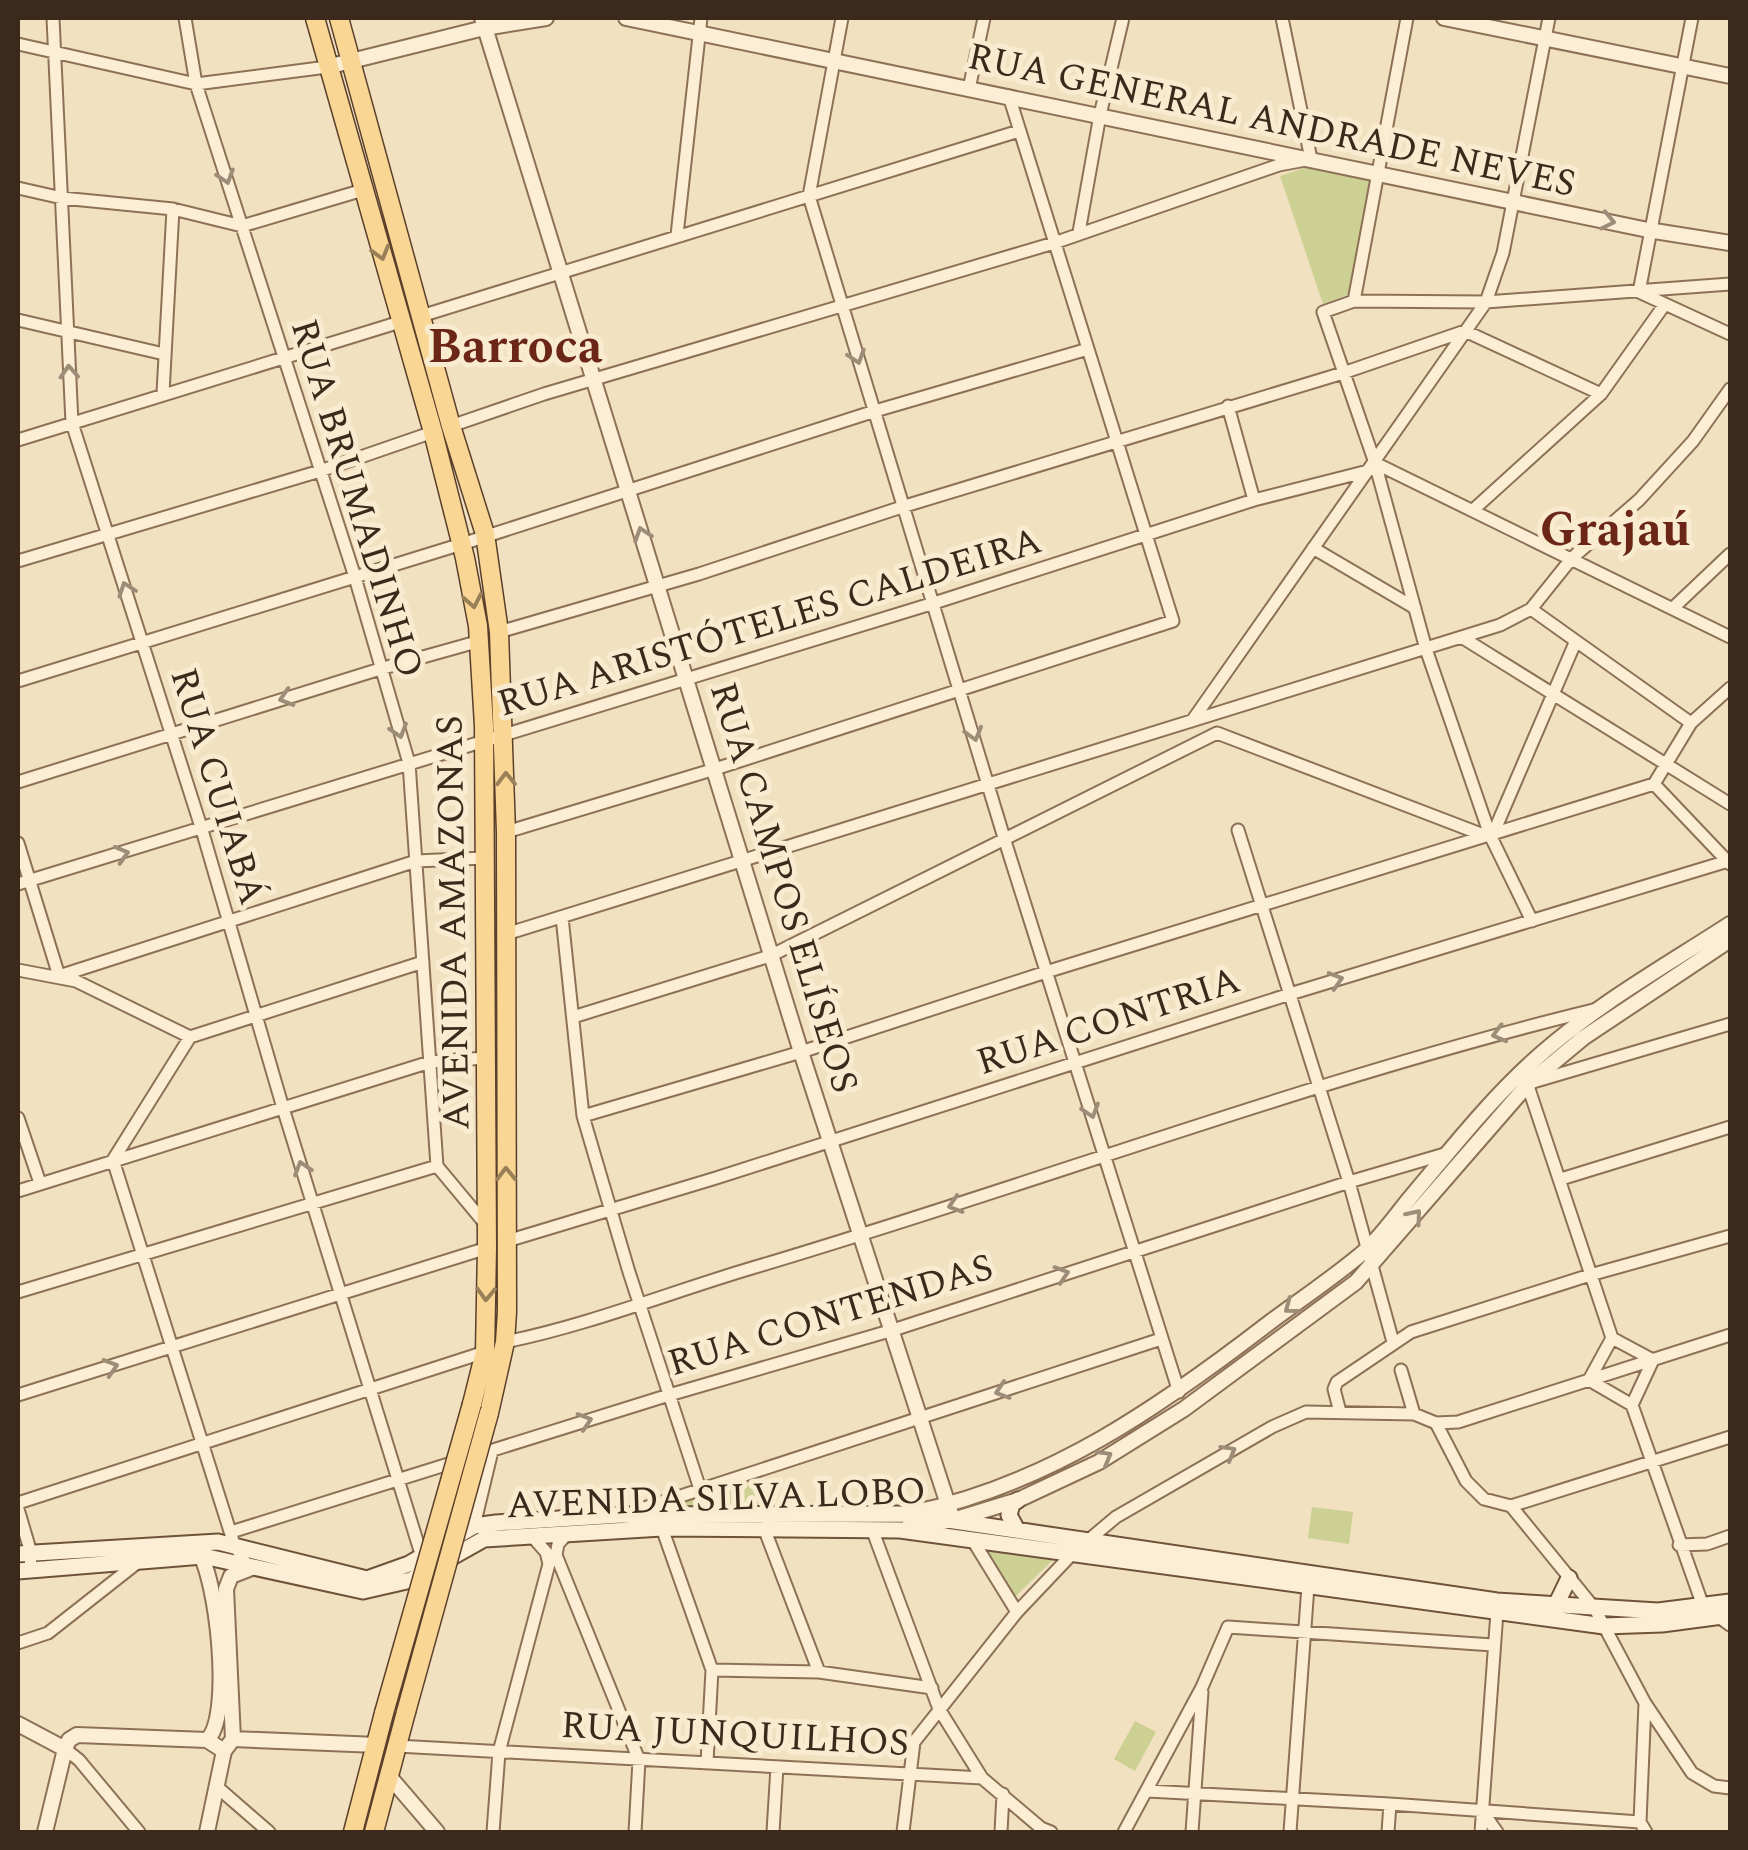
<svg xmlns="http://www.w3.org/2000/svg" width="1748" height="1850" font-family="Spectral,serif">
  <rect width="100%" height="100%" fill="#f2e1c0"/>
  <path fill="#ccd193" d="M1316,164L1371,174L1355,292L1323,304L1280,176Z
    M752,1479L762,1509H661Z
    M1312,1507L1353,1512L1349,1544L1308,1538Z
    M988,1548L1056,1557L1013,1599L983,1554Z
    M1135,1721L1156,1732L1135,1771L1114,1759Z"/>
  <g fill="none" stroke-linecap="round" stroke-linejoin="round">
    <g stroke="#8d7156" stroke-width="15">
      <path id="minor" d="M53,18L72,423L202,830L283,1108L422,1557
        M185,18L196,84L354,574L409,763L437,1166L487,1226
        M842,18L809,196L1005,841L1179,1392
        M1407,18L1354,301L1323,312L1375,463L1426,649L1490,835L1532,921
        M1692,18L1639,292L1730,334
        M18,44L196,84L327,67
        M969,89L984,18
        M18,188L62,198L173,209L242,226L363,190
        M1079,232L1100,115L1123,18
        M677,235L701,18
        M1354,301L1486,302L1730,284
        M421,316L1019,131
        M18,320L164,354
        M163,393L173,209
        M1228,406L1254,500
        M451,426L544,394L1054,243L1279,165L1311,159L1282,18
        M18,440L400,322
        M1375,463L1730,637
        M1473,510L1601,394L1665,304
        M462,544L875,411L1088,349
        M1313,548L1415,608
        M18,561L320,471L433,432
        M1673,608L1730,554
        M1531,609L1691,723
        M499,632L699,574L905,506L1343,373L1465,331L1601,394
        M1463,638L1730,804
        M18,681L452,547
        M1192,721L1486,302L1503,253L1549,18
        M18,782L380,669L480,641
        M1654,784L1730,864
        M1238,830L1349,1182L1393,1342
        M506,832L715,769L1173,621L1009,96
        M1493,834L1575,643
        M18,843L59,976L416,861L484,858
        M18,884L934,603L1254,500L1368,471
        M562,917L583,1116L629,1272L701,1492
        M506,934L1500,625L1531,609L1572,558L1639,500L1693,441L1730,389
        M18,970L76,981L190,1037L423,962
        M573,1017L770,956L1217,733L1486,836
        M190,1037L113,1160L234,1544L246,1564
        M1525,1077L1612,1338
        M1533,1082L1730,1024
        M583,1116L801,1052L1046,972L1654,784L1691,723L1730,688
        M18,1118L40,1183
        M1561,1179L1730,1127
        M18,1191L430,1062L485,1058
        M507,1241L716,1178L1290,994L1728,861
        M18,1292L437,1166
        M1612,1338L1589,1380L1632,1405
        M1612,1338L1653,1360
        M505,1342C589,1325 671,1292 752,1268C1033,1185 1308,1080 1593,1010
        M1401,1370L1414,1414
        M18,1395L487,1248
        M1632,1405L1703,1606L1730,1625
        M1632,1405L1653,1360
        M1340,1412L1334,1389L1337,1382L1411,1332L1590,1275L1730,1236
        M1436,1423L1466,1481L1484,1499L1511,1506L1595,1609L1645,1703L1692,1773L1714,1786L1730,1788
        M18,1503L485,1352
        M1511,1506L1730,1437
        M18,1509L31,1553L30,1570
        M638,1510L1161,1339
        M474,1526L492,1451
        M662,1528L712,1670L707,1762
        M764,1528L819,1672
        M872,1529L939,1709L982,1778
        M231,1532L669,1395L893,1330L1349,1182L1448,1153
        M568,1533L558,1544L556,1555L639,1760L635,1832
        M972,1539L1017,1612
        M1679,1545L1707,1544L1730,1536
        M18,1643L48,1633L137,1563
        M712,1670L819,1672L932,1688
        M1645,1703L1640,1822L1646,1832
        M397,1746L982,1778L1041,1828L1051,1832
        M65,1749L79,1760L139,1832
        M216,1786L269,1832
        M1148,1791L1390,1804L1640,1822
        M1482,1811L1497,1832
        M493,1832L499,1752L549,1564L546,1552L531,1535
        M773,1832L777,1767
        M903,1832L914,1742L1017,1612L1072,1554L1116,1517L1272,1427L1306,1412L1414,1414L1436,1423L1458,1422L1730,1335
        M1001,1832L1003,1794
        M1124,1832L1202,1687L1228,1627L1493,1645
        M1192,1832L1202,1692
        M1290,1832L1308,1586
        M1388,1832L1390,1804
        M1481,1832L1497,1612"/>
    </g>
    <g stroke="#8d7156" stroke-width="18">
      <path id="tertiary" d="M482,18L801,1052L953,1520
        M626,18L1648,230L1730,243
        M1444,18L1730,76
        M327,67L484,28L546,18
        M911,1513C1048,1485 1160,1407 1269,1323C1301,1299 1336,1276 1366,1250C1382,1235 1396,1215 1410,1198C1449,1152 1487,1103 1532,1062C1592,1007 1662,968 1730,924
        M907,1528L953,1520L1018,1500L1099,1462L1184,1409L1356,1282L1529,1083L1583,1038L1730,940
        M197,1549C217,1575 233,1717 207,1740
        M18,1724L65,1749
        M233,1739L226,1589L231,1576L254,1567
        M389,1776L437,1832
        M45,1832L65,1749L69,1740L77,1735L207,1740L224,1751
        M207,1832L224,1751L233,1739L377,1745"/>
    </g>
    <g stroke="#6e5239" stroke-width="19">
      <path id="secondary" d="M1017,1530L1009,1515L1012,1504L1018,1500
        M18,1554L218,1542L367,1579L409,1564L474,1526L496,1523L621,1515L906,1514L1497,1601L1658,1611L1730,1602
        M18,1571L203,1556L363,1591L411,1580L484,1539L662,1528L900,1530L1604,1626L1662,1624L1730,1615
        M1556,1605L1569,1578"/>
    </g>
    <g stroke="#5a3f2b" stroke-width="21">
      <path id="primary" d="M315,18L433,432L465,558L478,626L484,726L487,1248L485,1352L472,1404
        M339,18L451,426L485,534L499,632L506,832L507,1312L505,1342L489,1413
        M353,1832L384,1713
        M374,1832L406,1712"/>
    </g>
    <use href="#minor" stroke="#fceed4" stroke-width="11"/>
    <use href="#tertiary" stroke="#fceed4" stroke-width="14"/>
    <use href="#secondary" stroke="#fceed4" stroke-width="15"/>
    <use href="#primary" stroke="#f9d694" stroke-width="18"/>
    <g stroke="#5a3f2b" stroke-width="21" stroke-linecap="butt">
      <path id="primary-bridge" d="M406,1712L489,1413
        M384,1713L472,1404"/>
    </g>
    <use href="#primary-bridge" stroke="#f9d694" stroke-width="18"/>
  </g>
  <defs><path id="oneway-chevron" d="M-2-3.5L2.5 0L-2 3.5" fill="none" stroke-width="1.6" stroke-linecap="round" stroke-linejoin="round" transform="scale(2.5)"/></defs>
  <g stroke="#9c8c78">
    <use href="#oneway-chevron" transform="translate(226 177) rotate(72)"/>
    <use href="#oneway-chevron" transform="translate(1608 221) rotate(12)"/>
    <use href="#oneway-chevron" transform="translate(857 357) rotate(72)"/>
    <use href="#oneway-chevron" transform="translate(69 372) rotate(-93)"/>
    <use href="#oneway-chevron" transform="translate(642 534) rotate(-108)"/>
    <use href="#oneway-chevron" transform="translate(126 589) rotate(-109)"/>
    <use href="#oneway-chevron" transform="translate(286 698) rotate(163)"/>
    <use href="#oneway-chevron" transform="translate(399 731) rotate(73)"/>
    <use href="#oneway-chevron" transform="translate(974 734) rotate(74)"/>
    <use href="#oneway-chevron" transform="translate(122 854) rotate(-16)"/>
    <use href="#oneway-chevron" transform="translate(1336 980) rotate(-17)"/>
    <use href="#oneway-chevron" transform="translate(1499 1034) rotate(165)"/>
    <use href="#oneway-chevron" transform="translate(1091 1111) rotate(73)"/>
    <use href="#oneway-chevron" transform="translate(302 1168) rotate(-107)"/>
    <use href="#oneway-chevron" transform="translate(955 1205) rotate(162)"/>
    <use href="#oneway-chevron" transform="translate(1415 1216) rotate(-50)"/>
    <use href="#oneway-chevron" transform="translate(1062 1274) rotate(-18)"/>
    <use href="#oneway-chevron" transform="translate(1291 1307) rotate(143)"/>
    <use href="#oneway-chevron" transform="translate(111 1367) rotate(-17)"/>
    <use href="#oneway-chevron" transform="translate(1002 1391) rotate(162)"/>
    <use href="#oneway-chevron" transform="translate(585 1421) rotate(-18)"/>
    <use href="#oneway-chevron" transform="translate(1229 1452) rotate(-30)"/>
    <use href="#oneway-chevron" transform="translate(1105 1457) rotate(-30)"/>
  </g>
  <g stroke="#9a8058">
    <use href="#oneway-chevron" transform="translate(381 253) rotate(74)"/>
    <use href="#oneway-chevron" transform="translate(473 601) rotate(79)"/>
    <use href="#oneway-chevron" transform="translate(506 779) rotate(-91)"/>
    <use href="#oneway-chevron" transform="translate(506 1174) rotate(-91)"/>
    <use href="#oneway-chevron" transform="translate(486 1294) rotate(92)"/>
  </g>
  <g text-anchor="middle" stroke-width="10" stroke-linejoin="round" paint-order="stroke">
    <g font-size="38" fill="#3b2a1c" stroke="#f8ebd0">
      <text transform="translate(1272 119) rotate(12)" y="13">RUA GENERAL ANDRADE NEVES</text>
      <text transform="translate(358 498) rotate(73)" y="13">RUA BRUMADINHO</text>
      <text transform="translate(769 621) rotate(-17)" y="13">RUA ARISTÓTELES CALDEIRA</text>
      <text transform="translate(219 786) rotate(73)" y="13">RUA CUIABÁ</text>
      <text transform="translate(785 887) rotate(73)" y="13">RUA CAMPOS ELÍSEOS</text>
      <text transform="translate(452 923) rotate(-91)" y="13">AVENIDA AMAZONAS</text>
      <text transform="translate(1108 1020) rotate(-18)" y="13">RUA CONTRIA</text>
      <text transform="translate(830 1314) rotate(-17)" y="13">RUA CONTENDAS</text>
      <text transform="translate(716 1497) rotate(-2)" y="13">AVENIDA SILVA LOBO</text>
      <text transform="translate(735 1733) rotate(3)" y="13">RUA JUNQUILHOS</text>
    </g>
    <g font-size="48" font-weight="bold" fill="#6b2617" stroke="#f8ebd0">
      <text x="515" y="362">Barroca</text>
      <text x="1615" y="545">Grajaú</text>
    </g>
  </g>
  <rect width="1748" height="1850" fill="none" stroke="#3b2a1c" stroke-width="40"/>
</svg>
